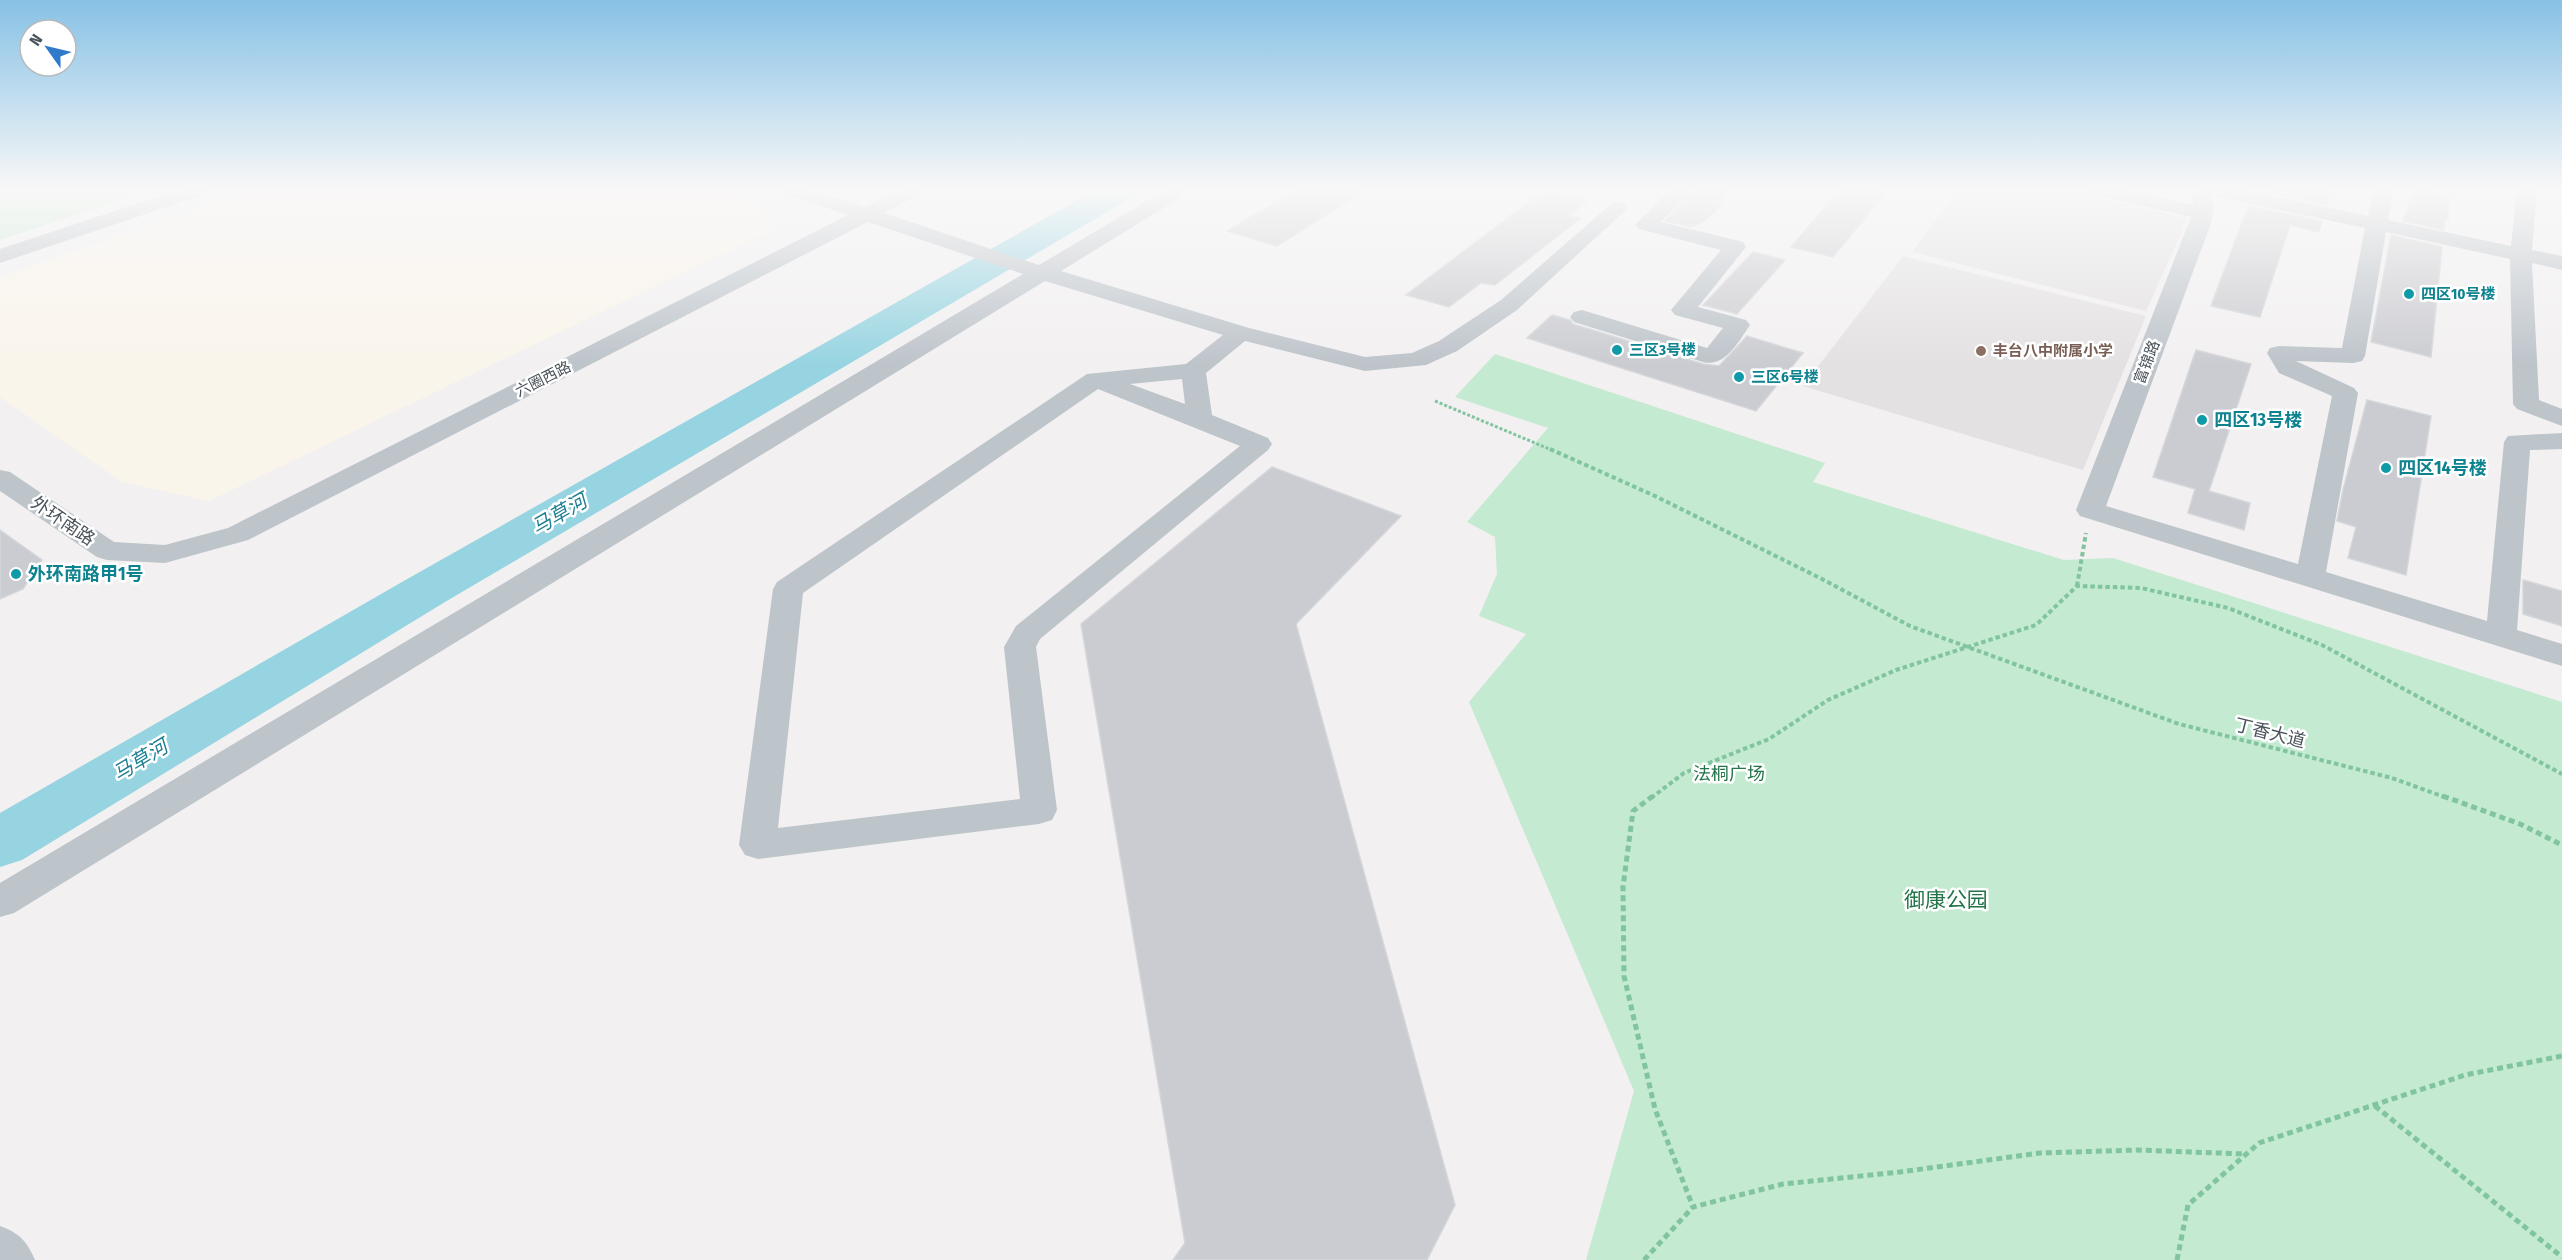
<svg xmlns="http://www.w3.org/2000/svg" width="2562" height="1260" font-family="'Fira Sans Condensed','Noto Sans SC',sans-serif">
  <rect width="100%" height="100%" fill="#f2f0f0"/>
  <path fill="#faf5eb" d="M254,189H719L761,205L772,230L209,501L122,482L0,397V277Z"/>
  <path fill="#e3e1e1" d="M1959,189H2061L2188,218L2146,311L1912,252Z
    M1903,256L2146,316L2083,470L1803,386Z"/>
  <path fill="#c4ead1" d="M22,189H154L0,240V196Z
    M1495,354L1825,463L1813,482L2064,560L2113,558L2562,702V1260H1586L1634,1091L1469,702L1526,634L1479,616L1497,574L1495,537L1467,522L1548,428L1455,397Z"/>
  <g fill="none" stroke-linecap="round" stroke-linejoin="round">
    <path fill="#96d4e1" fill-rule="evenodd" d="M1097,189H1139L1134,196L445,602L22,860L0,867V813L409,578Z"/>
  </g>
  <path fill="#cbccd1" stroke="#d4d6da" stroke-width="1.5" d="M1297,189H1368L1277,246L1227,231Z
    M1546,189L1587,201L1570,216L1581,218L1495,285L1481,283L1449,307L1406,295Z
    M1695,189H1731L1716,211L1701,223L1691,227L1665,221Z
    M1840,189H1889L1833,257L1791,247Z
    M2254,189H2331L2327,205Z
    M2414,189H2439L2437,194L2450,197L2448,220H2445L2444,230L2403,221Z
    M2248,206L2322,221L2319,232L2290,225L2260,317L2211,306Z
    M2391,235L2442,247L2431,357L2371,342Z
    M1753,252L1785,260L1737,314L1703,305Z
    M1552,315L1570,320L1573,324L1703,364L1719,366L1747,336L1803,353L1756,411L1527,338Z
    M2196,350L2251,364L2209,491L2250,503L2244,530L2188,513L2195,489L2153,477Z
    M2367,400L2431,416L2406,575L2348,558L2356,527L2337,521L2343,490Z
    M1272,467L1401,516L1296,624L1455,1205L1427,1260H1173L1185,1243L1081,624Z
    M0,530L42,560L23,589L0,599Z
    M2523,580L2562,591V626L2523,614Z"/>
  <g fill="none" stroke-linecap="round" stroke-linejoin="round">
    <path stroke="#80c4a0" stroke-width="3" stroke-dasharray="3 2" stroke-linecap="butt" d="M1435,401L1554,451"/>
    <path stroke="#80c4a0" stroke-width="4" stroke-dasharray="4.5 3" stroke-linecap="butt" d="M1550,449L1655,496L1822,579L1910,626L2179,724L2392,778L2447,798
      M2077,586L2086,533
      M1651,798L1684,773L1769,739L1828,700L1896,670L2036,625L2077,586L2141,588L2228,608L2322,645L2562,774"/>
    <path stroke="#80c4a0" stroke-width="5" stroke-dasharray="6 4" stroke-linecap="butt" d="M1653,796L1633,811L1623,887L1624,976L1655,1109L1693,1207L1783,1184L1900,1172L2040,1153L2136,1150L2246,1154
      M2443,796L2520,824L2562,845
      M2375,1106L2562,1257
      M1644,1260L1693,1207
      M2177,1260L2188,1205L2259,1143L2465,1075L2562,1056"/>
    <path fill="#bdc4ca" fill-rule="evenodd" d="M181,189H211L208,193L0,263V249Z
      M780,189H810L864,207L900,189H926L923,193L884,213L1039,265L1167,189H1191L1188,193L1061,271L1249,328L1365,357L1412,353L1439,341L1501,300L1611,204L1618,202L1625,204L1628,208L1517,310L1457,351L1426,365L1365,371L1245,341L1206,373L1212,415L1268,438L1272,444L1268,450L1040,639L1036,647L1057,810L1052,820L1039,824L758,859L745,855L739,845L773,589L777,582L1087,374L1186,364L1223,335L1045,281L14,913L0,917V883L1023,274L868,222L248,540L165,563L107,560L97,557L0,491V470L10,472L114,542L165,545L228,528L848,215L783,193ZM1182,379L1185,404L1130,384ZM1098,389L1240,446L1016,626L1004,647L1020,799L778,828L803,593Z
      M1671,189H1693L1661,222L1743,242L1746,247L1698,307L1746,320L1750,325C1739,341 1725,368 1703,362L1574,322L1570,317L1574,312L1582,310L1707,348L1723,328L1675,315L1671,310L1721,250L1639,229L1635,225Z
      M2084,189H2122L2193,205V189H2239L2368,216L2373,189H2393L2388,220L2511,246L2517,189H2537L2532,250L2562,256V270L2532,263L2539,400L2562,409V426L2517,409L2513,404L2510,259L2386,232L2365,356L2362,361L2353,363L2296,361L2354,388L2358,393L2326,572L2487,621L2504,442L2508,436L2562,433V449L2530,450L2517,630L2562,644V666L2080,516L2076,510L2191,217L2087,193ZM2213,196L2365,228L2342,348L2279,346L2270,348L2267,353L2279,373L2332,396L2298,564L2106,506L2210,226L2213,213Z
      M0,1226C19,1233 27,1241 35,1260H0Z"/>
  </g>
  <linearGradient id="sky" x2="0" y2="1"><stop stop-color="#87c1e5"/><stop offset="0.52" stop-color="#f9f8f8"/><stop offset="1" stop-color="#f9f8f8" stop-opacity="0"/></linearGradient>
  <rect width="2562" height="365" fill="url(#sky)"/>
  <g fill="#0f9aa8" stroke="#fff" stroke-width="2">
    <circle cx="2409" cy="294" r="6"/>
    <circle cx="1617" cy="350" r="6"/>
    <circle cx="1739" cy="377" r="6"/>
    <circle cx="2202" cy="420" r="6"/>
    <circle cx="2386" cy="468" r="6"/>
    <circle cx="16" cy="574" r="6"/>
  </g>
  <circle fill="#8d6e63" stroke="#fff" stroke-width="2" cx="1981" cy="351" r="6"/>
  <g text-anchor="middle" stroke-width="5" stroke-linejoin="round" paint-order="stroke">
    <g font-size="15" font-weight="bold" fill="#0d838f" stroke="#fff" text-anchor="start">
      <text x="2421" y="299">四区10号楼</text>
      <text x="1629" y="355">三区3号楼</text>
      <text x="1751" y="382">三区6号楼</text>
    </g>
    <g font-size="15" font-weight="bold" fill="#785e54" stroke="#fff" text-anchor="start">
      <text x="1993" y="356">丰台八中附属小学</text>
    </g>
    <g font-size="15" fill="#4a535b" stroke="#fff">
      <text transform="translate(2147 362) rotate(-69)" y="5">富锦路</text>
      <text transform="translate(543 379) rotate(-27)" y="5">六圈西路</text>
    </g>
    <g font-size="18" font-weight="bold" fill="#0d838f" stroke="#fff" text-anchor="start">
      <text x="2214" y="426">四区13号楼</text>
      <text x="2398" y="474">四区14号楼</text>
      <text x="28" y="580">外环南路甲1号</text>
    </g>
    <g font-size="18" fill="#4a535b" stroke="#fff">
      <text transform="translate(63 521) rotate(34)" y="6">外环南路</text>
      <text transform="translate(2270 733) rotate(14)" y="6">丁香大道</text>
    </g>
    <g font-size="18" fill="#237448" stroke="#fff">
      <text x="1729" y="780">法桐广场</text>
    </g>
    <g font-size="20" font-style="italic" fill="#1d7e92" stroke="#fff">
      <text transform="translate(559 514) rotate(-30)" y="7">马草河</text>
      <text transform="translate(140 760) rotate(-31)" y="7">马草河</text>
    </g>
    <g font-size="21" fill="#237448" stroke="#fff">
      <text x="1946" y="907">御康公园</text>
    </g>
  </g>
  <g transform="translate(48 48) rotate(304)"><circle r="28" fill="#ffffff" stroke="#b7babd" stroke-width="1.5"/>
  <path d="M0-4.5L10 22L0 15L-10 22Z" fill="#307acc"/>
  <text y="-9" font-size="16" font-weight="bold" text-anchor="middle" fill="#4a535b">N</text>
  </g>
</svg>
